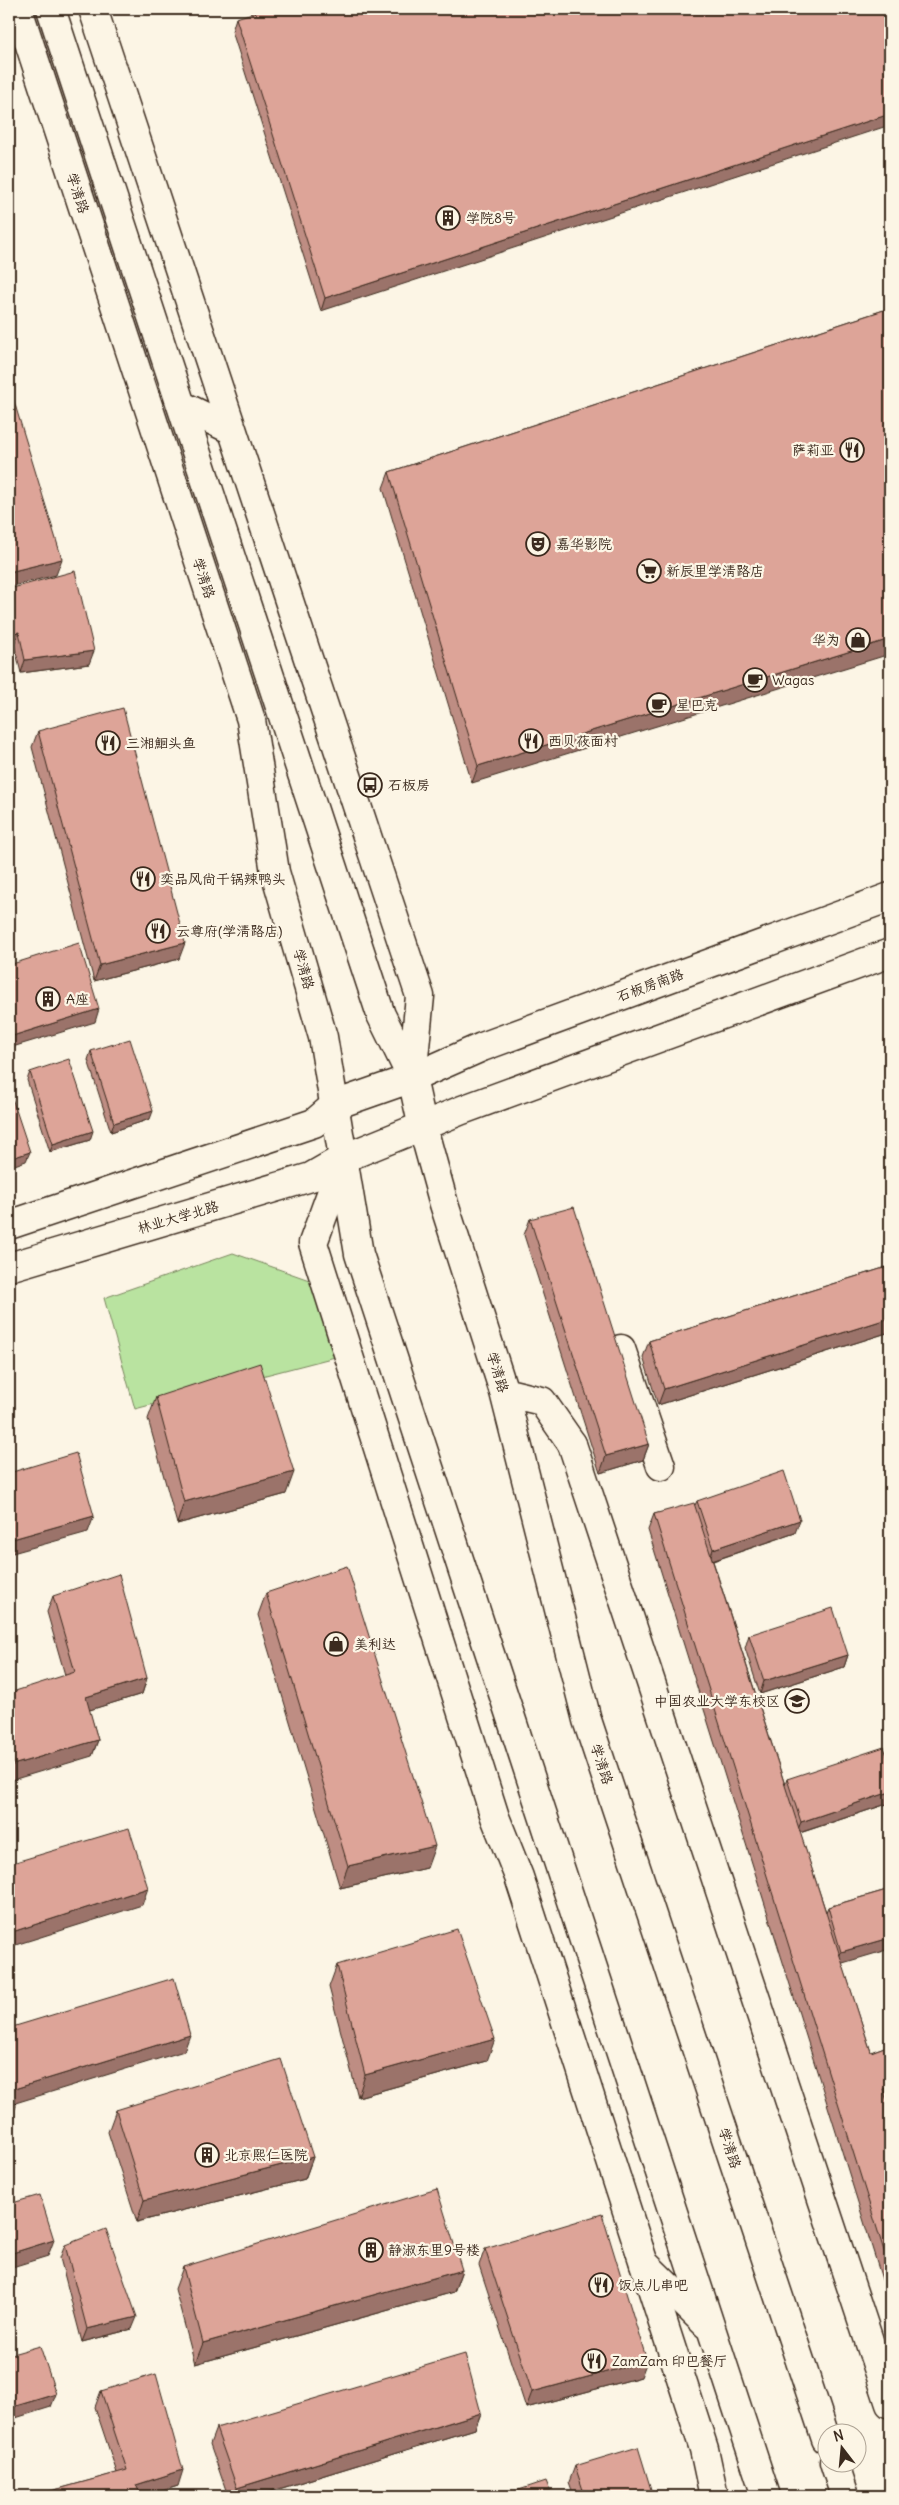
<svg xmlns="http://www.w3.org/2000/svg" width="899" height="2505" font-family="Delius,'LXGW WenKai TC',sans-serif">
  <rect width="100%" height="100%" fill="#fcf5e5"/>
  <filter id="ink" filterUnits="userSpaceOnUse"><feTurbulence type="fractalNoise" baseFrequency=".02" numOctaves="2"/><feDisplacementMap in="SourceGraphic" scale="10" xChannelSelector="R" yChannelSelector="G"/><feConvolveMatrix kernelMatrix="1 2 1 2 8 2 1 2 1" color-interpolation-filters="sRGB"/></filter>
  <g filter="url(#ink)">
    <path fill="#b9e3a0" stroke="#7a865f" d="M233,1253L312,1281L339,1356L135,1409L104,1298Z"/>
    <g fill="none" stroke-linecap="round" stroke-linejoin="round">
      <g stroke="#3b2a1e" stroke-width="31">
        <path id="street" d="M621,1349L661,1466"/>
      </g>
      <g stroke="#3b2a1e" stroke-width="31">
        <path id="secondary" d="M93,9L420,996L412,1078
          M344,1158L313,1243L495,1817L519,1877L704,2449L714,2496
          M9,1225L314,1123L335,1105
          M9,1267L311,1177L344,1158
          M572,1444L890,2404"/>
      </g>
      <g stroke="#3b2a1e" stroke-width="31">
        <path id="primary" d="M18,9L251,720L275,872L323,1037L359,1254L766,2496
          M51,9L381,1015L412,1078L423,1128L444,1204L504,1392L587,1720L826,2439
          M183,406L232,430
          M335,1105L412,1078L482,1047L890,897
          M344,1158L462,1110L890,953
          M504,1392L542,1401L572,1444
          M644,2263L707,2325
          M834,2462L845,2496"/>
      </g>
      <use href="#street" stroke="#fcf5e5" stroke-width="28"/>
      <use href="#secondary" stroke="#fcf5e5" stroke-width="28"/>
      <use href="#primary" stroke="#fcf5e5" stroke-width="28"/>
    </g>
    <path fill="#be8d83" stroke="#3b2a1e" d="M890,9L321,311L232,31L236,18Z
      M890,308L472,783L383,488L389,472Z
      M9,589L89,664L21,673L14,644L9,646Z
      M38,731L179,959L94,981L32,747Z
      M91,1051L150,1119L111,1132L88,1060Z
      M30,1072L90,1140L50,1152L27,1080Z
      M530,1219L649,1444L643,1460L600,1473L524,1235Z
      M890,1266V1332L658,1405L643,1357L649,1341Z
      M156,1397L286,1494L177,1524L148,1419Z
      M697,1501L795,1533L713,1561L785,1785L787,1779L890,1765V1803L800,1833L826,1912L828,1907L890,1889L842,1963L871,2052L890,2045V2101L888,2102L890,2110V2305L648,1530L654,1514L695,1505Z
      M266,1593L427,1868L340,1888L258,1615Z
      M53,1596L147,1678L142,1694L89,1710L98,1740L92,1756L65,1675L47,1612Z
      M749,1635L848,1655L844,1667L760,1694L745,1648Z
      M337,1965L487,2061L358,2097L329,1987Z
      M116,2110L313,2157L305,2179L137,2222L108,2132Z
      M65,2245L132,2329L82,2342L60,2258Z
      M485,2249L641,2377L526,2408L479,2265Z
      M183,2267L462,2270L454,2292L195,2364L175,2289Z
      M101,2391L178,2486L146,2496H33L117,2473L95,2407Z
      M481,2413L475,2429L256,2496H228L210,2444L216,2428Z
      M575,2466L653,2496H574L569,2482Z"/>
    <path fill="#9b736a" stroke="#3b2a1e" d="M890,114V125L321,311L325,298Z
      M62,559L56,575L9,587V572Z
      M19,632L14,644L9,646V634Z
      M890,639V654L472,783L478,766Z
      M94,651L89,664L21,673L25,660Z
      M185,943L179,959L94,981L100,965Z
      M99,1009L95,1022L9,1048V1037Z
      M153,1111L150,1119L111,1132L114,1123Z
      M93,1131L90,1140L50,1152L53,1144Z
      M30,1152L26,1161L9,1167V1159Z
      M890,1318V1332L658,1405L664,1389Z
      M649,1444L643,1460L600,1473L606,1456Z
      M294,1472L286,1494L177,1524L184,1502Z
      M94,1516L88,1532L9,1554V1540Z
      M800,1520L795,1533L709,1562L713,1549Z
      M848,1655L844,1667L760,1694L764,1681Z
      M147,1678L142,1694L80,1713L86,1697Z
      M98,1740L92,1756L9,1781V1766Z
      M890,1792V1803L796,1834L801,1822Z
      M435,1846L427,1868L340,1888L348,1866Z
      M148,1888L142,1905L9,1947V1933Z
      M890,1938V1949L836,1965L841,1952Z
      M190,2035L184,2051L9,2105L11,2090Z
      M495,2039L487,2061L358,2097L365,2075Z
      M890,2087V2101L877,2105L883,2089Z
      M16,2106L10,2122L9,2123V2108Z
      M313,2157L305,2179L137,2222L144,2200Z
      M54,2240L48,2256L9,2268V2254Z
      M462,2270L454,2292L195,2364L203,2343Z
      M137,2317L132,2329L82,2342L87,2329Z
      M647,2361L641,2377L526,2408L532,2392Z
      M56,2394L51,2407L9,2420V2408Z
      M481,2413L475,2429L256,2496H234L237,2488Z
      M183,2470L178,2486L146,2496H132L136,2485Z"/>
    <path fill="#dda498" stroke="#3b2a1e" d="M266,9H890V114L325,298L236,18Z
      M890,308V639L478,766L389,472Z
      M9,385L62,559L9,572Z
      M75,571L94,651L25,660L19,632L9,634V589Z
      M123,708L185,943L100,965L38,731Z
      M79,943L99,1009L9,1037V965Z
      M130,1039L153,1111L114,1123L91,1051Z
      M69,1059L93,1131L53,1144L30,1072Z
      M9,1089L30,1152L9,1159Z
      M574,1207L649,1444L606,1456L530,1219Z
      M890,1266V1318L664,1389L649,1341Z
      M260,1363L294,1472L184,1502L156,1397Z
      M76,1453L94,1516L9,1540V1473Z
      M784,1471L800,1520L713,1549L697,1501Z
      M694,1503L871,2052L890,2045V2087L883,2089L890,2110V2270L654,1514Z
      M347,1566L435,1846L348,1866L266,1593Z
      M119,1574L147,1678L86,1697L98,1740L9,1766V1693L75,1672L53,1596Z
      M833,1608L848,1655L764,1681L749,1635Z
      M884,1747L890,1765V1792L801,1822L787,1779Z
      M129,1828L148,1888L9,1933V1864Z
      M890,1889V1938L841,1952L828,1907Z
      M457,1929L495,2039L365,2075L337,1965Z
      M174,1978L190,2035L11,2090L16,2106L9,2108V2028Z
      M281,2059L313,2157L144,2200L116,2110Z
      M437,2189L462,2270L203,2343L183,2267Z
      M40,2195L54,2240L9,2254V2204Z
      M602,2214L647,2361L532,2392L485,2249Z
      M106,2229L137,2317L87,2329L65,2245Z
      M40,2346L56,2394L9,2408V2355Z
      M465,2354L481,2413L237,2488L216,2428Z
      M156,2374L183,2470L136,2485L142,2496H33L127,2470L101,2391Z
      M638,2447L653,2496H585L575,2466Z
      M546,2481L552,2496H501Z"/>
  </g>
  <defs>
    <g id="building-ring" transform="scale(1.25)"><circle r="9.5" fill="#fcf5e5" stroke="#3b2a1e" stroke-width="1.5"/><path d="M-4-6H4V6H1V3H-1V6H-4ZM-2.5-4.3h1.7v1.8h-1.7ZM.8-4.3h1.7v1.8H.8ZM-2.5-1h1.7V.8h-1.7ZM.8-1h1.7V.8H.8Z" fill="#3b2a1e"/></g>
    <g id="restaurant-ring" transform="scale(1.25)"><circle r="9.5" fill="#fcf5e5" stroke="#3b2a1e" stroke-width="1.5"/><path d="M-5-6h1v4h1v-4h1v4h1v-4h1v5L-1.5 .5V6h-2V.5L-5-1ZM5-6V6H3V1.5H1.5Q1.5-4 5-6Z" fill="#3b2a1e"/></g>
    <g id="theatre-ring" transform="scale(1.25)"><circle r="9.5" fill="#fcf5e5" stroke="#3b2a1e" stroke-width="1.5"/><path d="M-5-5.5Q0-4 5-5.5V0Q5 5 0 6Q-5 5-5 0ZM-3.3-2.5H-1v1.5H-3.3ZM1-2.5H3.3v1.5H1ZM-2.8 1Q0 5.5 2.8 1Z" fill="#3b2a1e"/></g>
    <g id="supermarket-ring" transform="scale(1.25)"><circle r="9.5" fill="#fcf5e5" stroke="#3b2a1e" stroke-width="1.5"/><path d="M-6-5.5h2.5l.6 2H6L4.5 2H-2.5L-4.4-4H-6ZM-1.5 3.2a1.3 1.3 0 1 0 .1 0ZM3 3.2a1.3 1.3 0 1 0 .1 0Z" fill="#3b2a1e"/></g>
    <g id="shop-ring" transform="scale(1.25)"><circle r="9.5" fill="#fcf5e5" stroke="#3b2a1e" stroke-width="1.5"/><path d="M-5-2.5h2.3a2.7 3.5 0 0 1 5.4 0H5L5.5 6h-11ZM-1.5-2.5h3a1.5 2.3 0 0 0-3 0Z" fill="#3b2a1e"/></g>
    <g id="cafe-ring" transform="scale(1.25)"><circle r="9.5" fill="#fcf5e5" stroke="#3b2a1e" stroke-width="1.5"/><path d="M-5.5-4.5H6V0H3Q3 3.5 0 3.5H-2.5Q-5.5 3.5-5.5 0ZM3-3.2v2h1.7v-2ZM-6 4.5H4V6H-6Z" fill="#3b2a1e"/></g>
    <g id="bus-ring" transform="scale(1.25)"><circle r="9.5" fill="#fcf5e5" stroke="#3b2a1e" stroke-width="1.5"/><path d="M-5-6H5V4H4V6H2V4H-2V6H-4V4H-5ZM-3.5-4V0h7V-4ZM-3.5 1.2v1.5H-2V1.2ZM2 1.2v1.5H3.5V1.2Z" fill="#3b2a1e"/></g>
    <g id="university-ring" transform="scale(1.25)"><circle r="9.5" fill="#fcf5e5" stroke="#3b2a1e" stroke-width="1.5"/><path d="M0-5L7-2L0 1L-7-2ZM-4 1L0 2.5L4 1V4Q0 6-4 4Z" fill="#3b2a1e"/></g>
  </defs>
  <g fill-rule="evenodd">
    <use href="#building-ring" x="448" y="218"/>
    <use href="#restaurant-ring" x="852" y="450"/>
    <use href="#theatre-ring" x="538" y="544"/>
    <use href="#supermarket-ring" x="649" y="571"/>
    <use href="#shop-ring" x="858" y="640"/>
    <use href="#cafe-ring" x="755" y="680"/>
    <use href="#cafe-ring" x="659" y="705"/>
    <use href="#restaurant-ring" x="531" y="741"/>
    <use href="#restaurant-ring" x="108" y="743"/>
    <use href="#bus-ring" x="370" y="785"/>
    <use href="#restaurant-ring" x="143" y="879"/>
    <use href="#restaurant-ring" x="158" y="931"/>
    <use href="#building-ring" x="48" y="999"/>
    <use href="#shop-ring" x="336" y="1644"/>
    <use href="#university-ring" x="797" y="1701"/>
    <use href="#building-ring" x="207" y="2155"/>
    <use href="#building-ring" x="371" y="2250"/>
    <use href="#restaurant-ring" x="601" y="2285"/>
    <use href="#restaurant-ring" x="594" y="2361"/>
  </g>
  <g text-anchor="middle" stroke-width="4.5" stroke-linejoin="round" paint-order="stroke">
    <g font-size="14" fill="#3b2a1e" stroke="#fcf5e5">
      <text transform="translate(78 193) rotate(72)" y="5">学清路</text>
      <text transform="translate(204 578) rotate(72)" y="5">学清路</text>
      <text transform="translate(304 969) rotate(74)" y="5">学清路</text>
      <text transform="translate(650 985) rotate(-20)" y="5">石板房南路</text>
      <text transform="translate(178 1217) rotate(-16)" y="5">林业大学北路</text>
      <text transform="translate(498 1372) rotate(73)" y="5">学清路</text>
      <text transform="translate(602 1764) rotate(72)" y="5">学清路</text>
      <text transform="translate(730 2148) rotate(72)" y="5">学清路</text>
    </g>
    <g font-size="14" fill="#3b2a1e" stroke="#fcf5e5" text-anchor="start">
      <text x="466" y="223">学院8号</text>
      <text x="834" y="455" text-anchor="end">萨莉亚</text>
      <text x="556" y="549">嘉华影院</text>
      <text x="666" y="576">新辰里学清路店</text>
      <text x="840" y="645" text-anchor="end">华为</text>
      <text x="772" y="685">Wagas</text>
      <text x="676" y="710">星巴克</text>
      <text x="548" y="746">西贝莜面村</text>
      <text x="126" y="748">三湘鮰头鱼</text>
      <text x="388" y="790">石板房</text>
      <text x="160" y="884">奕品风尚干锅辣鸭头</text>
      <text x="176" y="936">云尊府(学清路店)</text>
      <text x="66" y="1004">A座</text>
      <text x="354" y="1649">美利达</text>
      <text x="780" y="1706" text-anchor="end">中国农业大学东校区</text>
      <text x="224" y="2160">北京熙仁医院</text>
      <text x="388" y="2255">静淑东里9号楼</text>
      <text x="618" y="2290">饭点儿串吧</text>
      <text x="612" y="2366">ZamZam 印巴餐厅</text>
    </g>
  </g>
  <rect width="899" height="2505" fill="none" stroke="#fcf5e5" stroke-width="30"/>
  <rect x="15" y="15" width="869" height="2475" fill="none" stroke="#3b2a1e" stroke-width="2" filter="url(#ink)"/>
  <g transform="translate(842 2448) rotate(344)"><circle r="24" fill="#fcf5e5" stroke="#afa495"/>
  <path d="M0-4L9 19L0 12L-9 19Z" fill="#3b2a1e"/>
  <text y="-8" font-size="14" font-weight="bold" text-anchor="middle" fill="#3b2a1e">N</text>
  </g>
</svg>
